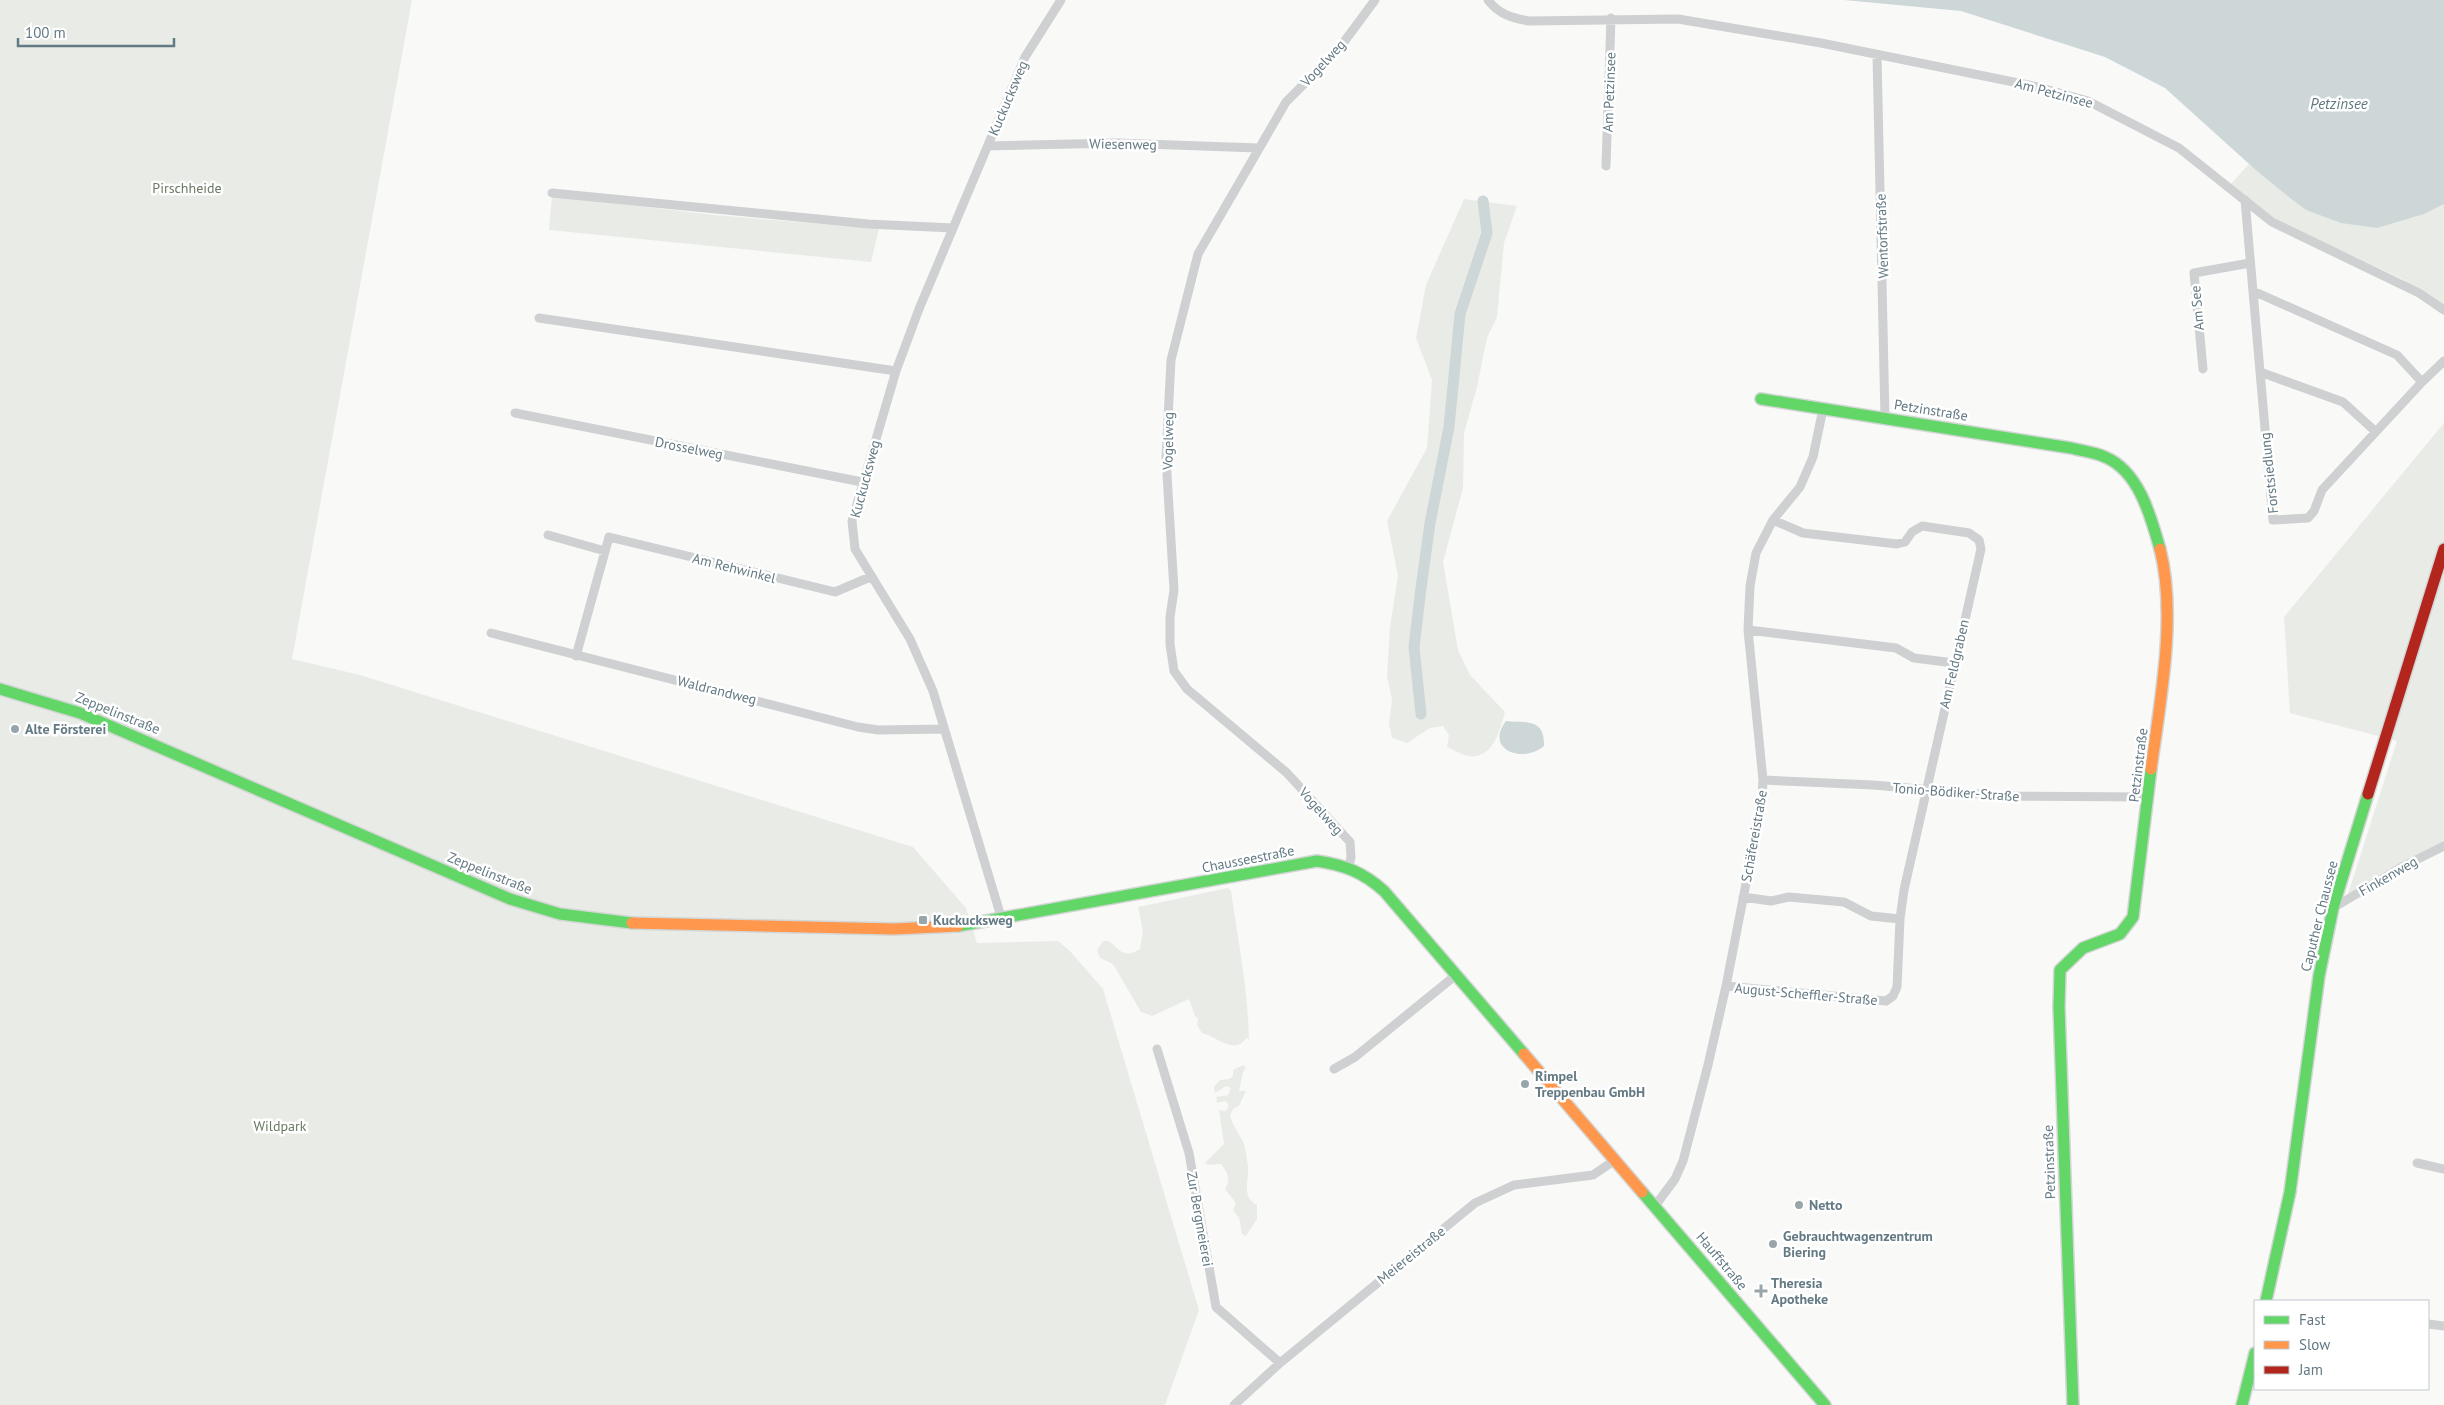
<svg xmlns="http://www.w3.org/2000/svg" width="2444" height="1405" font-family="'PT Sans',sans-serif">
  <rect width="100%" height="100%" fill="#f9f9f8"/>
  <path fill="#e9ece6" d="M0,0H412L292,659L360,675L913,847L966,908L977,943L1058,941L1069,950L1103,989L1199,1310L1165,1405H0Z
    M2249,164L2306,209L2444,188V305L2400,278L2273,219L2230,185Z
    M552,196L715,215L879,229L871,262L549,230Z
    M1464,199L1517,206L1504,243L1497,317L1487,338L1477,387L1464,433L1463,488L1443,562L1458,650L1470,675L1505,712C1500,729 1494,759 1469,756C1462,755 1454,750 1447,747L1449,735L1443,726L1430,728L1407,743L1392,738L1389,724L1392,700L1387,676L1390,627L1398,576L1387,521L1427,448L1432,380L1416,338L1426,285Z
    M2444,423V842L2347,897L2397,741L2290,713L2284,617Z
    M1228,888L1231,891C1238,940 1248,989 1249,1039L1246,1038C1235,1056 1216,1036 1202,1033L1197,1025L1198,1018L1195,1016L1189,999L1152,1016L1141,1012L1113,964L1100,958L1097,950L1103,941H1109C1121,951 1124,959 1140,949L1143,931L1138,907Z
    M1243,1065L1246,1068L1243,1072L1239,1091H1246L1239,1106L1233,1109L1230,1116C1233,1127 1240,1134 1244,1144C1246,1151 1247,1159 1248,1167C1249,1181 1241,1197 1257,1205V1219L1246,1236L1242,1234L1239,1218L1233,1210L1236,1203L1225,1189C1231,1180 1228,1173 1221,1164L1209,1165L1205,1163L1224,1144L1219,1110L1225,1111L1228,1108V1103L1225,1101L1217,1103L1216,1097L1228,1095L1231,1088L1226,1086L1215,1093L1214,1087L1220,1080L1229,1079L1233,1076V1070Z"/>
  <path fill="#cdd7d8" d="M1844,0H2444V204L2424,214L2377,228L2341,223L2306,210L2289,197L2258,172L2165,88L2105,57L1961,11Z
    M1506,721C1526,723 1545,718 1544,746C1523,764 1484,750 1506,721Z"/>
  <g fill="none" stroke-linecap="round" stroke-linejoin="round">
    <path stroke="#cdd7d8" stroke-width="11" d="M1421,714L1414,647L1421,588L1430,523L1449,427L1460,314L1487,233L1483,201"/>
    <g stroke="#d4d6d6" stroke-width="14">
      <path id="fast" d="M1761,399L2071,448C2082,451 2095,452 2105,457C2139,471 2151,517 2160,549
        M0,689L80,713L510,899L560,914L632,923
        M958,926L1317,861C1344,865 1363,872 1384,891L1524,1054
        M1642,1192L1825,1405
        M2266,1301L2290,1192L2319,976L2333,908L2368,794
        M2073,1405L2059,1007L2060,970L2083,948L2120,934L2133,917L2151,769
        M2242,1405L2255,1353"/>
    </g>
    <g stroke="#d4d6d6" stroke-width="14">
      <path id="slow" d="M2151,769C2160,702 2177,615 2160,549
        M632,923L894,929L958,926
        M1524,1054L1642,1192"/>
    </g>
    <g stroke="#d4d6d6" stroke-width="14">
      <path id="jam" d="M2368,794L2444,549"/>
    </g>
    <path stroke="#ced0d1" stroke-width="9" d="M1488,0C1498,14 1512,18 1529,21L1678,19L1821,43L2038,87L2088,101L2179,148L2272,222L2419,293L2444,310
      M1877,55L1885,418
      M988,146L1117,143L1258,148
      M1606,166L1611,18
      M552,193L868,224L953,228
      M2245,200L2273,520L2308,518L2314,511L2322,490L2422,382L2444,361
      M2253,291L2397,355L2422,382
      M539,318L896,371
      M2203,369L2194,273L2250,263
      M2260,372L2343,402L2376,432
      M515,413L862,482
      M548,535L605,551
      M1748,630L1896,648L1914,658L1954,663
      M491,633L858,727L878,730L944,729
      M576,656L609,537L835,592L870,577
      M1763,780L1873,785L2002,796L2149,797
      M1349,866L1351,857L1350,842L1287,773L1187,689L1174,671L1170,644V617L1174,590L1166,458L1171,360L1198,254L1286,102L1338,50L1375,0
      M1743,897L1771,901L1789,897L1844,902L1871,916L1900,919
      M2333,908L2400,868L2444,846
      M1002,920L933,691L910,639L855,549L852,521L896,371L919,309L1025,57L1061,0
      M1726,986L1886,1001L1893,996L1897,987L1900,919L1904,890L1981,549L1979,540L1969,533L1922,526L1912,532L1905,542L1897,544L1803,533L1773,520
      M1157,1049L1189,1153L1216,1307L1280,1363
      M1334,1069L1355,1057L1456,975
      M2417,1163L2444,1169
      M1655,1206L1675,1179L1683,1161L1708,1065L1726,986L1762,802L1763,780L1748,630L1750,586L1756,553L1773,520L1800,487L1813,457L1823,409
      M2428,1324L2444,1326
      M1234,1405L1280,1363L1475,1203L1514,1185L1593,1175L1615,1160"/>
    <use href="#fast" stroke="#63d668" stroke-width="11"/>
    <use href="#slow" stroke="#ff974d" stroke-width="11"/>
    <use href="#jam" stroke="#b3261e" stroke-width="11"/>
  </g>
  <g fill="#98a6ac" stroke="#fff" stroke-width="2">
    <circle cx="15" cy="729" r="5"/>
    <rect x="918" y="915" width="10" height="10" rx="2.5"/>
    <circle cx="1525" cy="1084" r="5"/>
    <circle cx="1799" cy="1205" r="5"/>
    <circle cx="1773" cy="1244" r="5"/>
    <path d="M1758.5 1283.5h5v5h5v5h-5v5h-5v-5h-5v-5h5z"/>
  </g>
  <g text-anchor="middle" stroke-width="5" stroke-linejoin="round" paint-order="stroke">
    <g font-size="14" fill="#637983" stroke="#fff">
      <text transform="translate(1323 63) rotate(-47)" y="5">Vogelweg</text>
      <text transform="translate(1609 92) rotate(-88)" y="5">Am Petzinsee</text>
      <text transform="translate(2054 93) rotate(15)" y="5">Am Petzinsee</text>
      <text transform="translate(1008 98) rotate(-67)" y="5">Kuckucksweg</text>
      <text transform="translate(1123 144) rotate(1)" y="5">Wiesenweg</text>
      <text transform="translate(1882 236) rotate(-92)" y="5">Wentorfstraße</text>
      <text transform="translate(2197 308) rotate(-95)" y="5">Am See</text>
      <text transform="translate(1931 410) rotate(9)" y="5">Petzinstraße</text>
      <text transform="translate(1168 441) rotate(-89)" y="5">Vogelweg</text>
      <text transform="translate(689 448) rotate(11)" y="5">Drosselweg</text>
      <text transform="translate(2269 473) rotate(-96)" y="5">Forstsiedlung</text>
      <text transform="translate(865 479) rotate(-75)" y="5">Kuckucksweg</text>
      <text transform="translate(734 568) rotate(14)" y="5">Am Rehwinkel</text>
      <text transform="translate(1954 664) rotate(-77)" y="5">Am Feldgraben</text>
      <text transform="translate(717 690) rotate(14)" y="5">Waldrandweg</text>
      <text transform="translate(118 713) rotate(22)" y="5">Zeppelinstraße</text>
      <text transform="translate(2138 765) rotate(-83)" y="5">Petzinstraße</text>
      <text transform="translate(1956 792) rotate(4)" y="5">Tonio-Bödiker-Straße</text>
      <text transform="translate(1321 811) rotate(48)" y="5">Vogelweg</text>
      <text transform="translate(1754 836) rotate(-80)" y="5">Schäfereistraße</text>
      <text transform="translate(1248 859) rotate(-11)" y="5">Chausseestraße</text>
      <text transform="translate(490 873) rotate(22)" y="5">Zeppelinstraße</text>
      <text transform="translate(2388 876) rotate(-30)" y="5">Finkenweg</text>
      <text transform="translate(2319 916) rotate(-76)" y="5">Caputher Chaussee</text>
      <text transform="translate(1806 994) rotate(5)" y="5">August-Scheffler-Straße</text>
      <text transform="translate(2049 1162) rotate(-92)" y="5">Petzinstraße</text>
      <text transform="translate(1200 1219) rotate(80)" y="5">Zur Bergmeierei</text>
      <text transform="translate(1411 1255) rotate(-39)" y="5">Meiereistraße</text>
      <text transform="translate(1722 1261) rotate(50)" y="5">Hauffstraße</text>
    </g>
    <g font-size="14" fill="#6a7a63" stroke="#fff">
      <text x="187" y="193">Pirschheide</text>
      <text x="280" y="1131">Wildpark</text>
    </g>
    <g font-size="14" font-weight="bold" fill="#637983" stroke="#fff" text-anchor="start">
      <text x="25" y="734">Alte Försterei</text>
      <text x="933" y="925">Kuckucksweg</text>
      <text x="1535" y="1081">Rimpel<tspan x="1535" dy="16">Treppenbau GmbH</tspan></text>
      <text x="1809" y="1210">Netto</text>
      <text x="1783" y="1241">Gebrauchtwagenzentrum<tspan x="1783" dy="16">Biering</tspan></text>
      <text x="1771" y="1288">Theresia<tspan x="1771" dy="16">Apotheke</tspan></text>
    </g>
    <g font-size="15" font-style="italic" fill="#5e787d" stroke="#fff">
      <text x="2339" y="109">Petzinsee</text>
    </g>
  </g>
  <rect x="2254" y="1300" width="175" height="90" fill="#ffffff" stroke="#c1c9cd"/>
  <rect x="2264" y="1316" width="25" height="8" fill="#63d668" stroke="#c1c9cd"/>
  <text x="2299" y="1325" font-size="15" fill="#637983">Fast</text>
  <rect x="2264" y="1341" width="25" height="8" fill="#ff974d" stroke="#c1c9cd"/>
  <text x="2299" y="1350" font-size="15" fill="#637983">Slow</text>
  <rect x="2264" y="1366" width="25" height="8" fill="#b3261e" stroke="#c1c9cd"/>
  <text x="2299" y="1375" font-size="15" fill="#637983">Jam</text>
  <path d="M18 38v8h156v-8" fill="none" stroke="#637983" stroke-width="2.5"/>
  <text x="25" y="38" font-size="15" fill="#637983" stroke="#ffffff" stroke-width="4" paint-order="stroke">100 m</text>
</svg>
